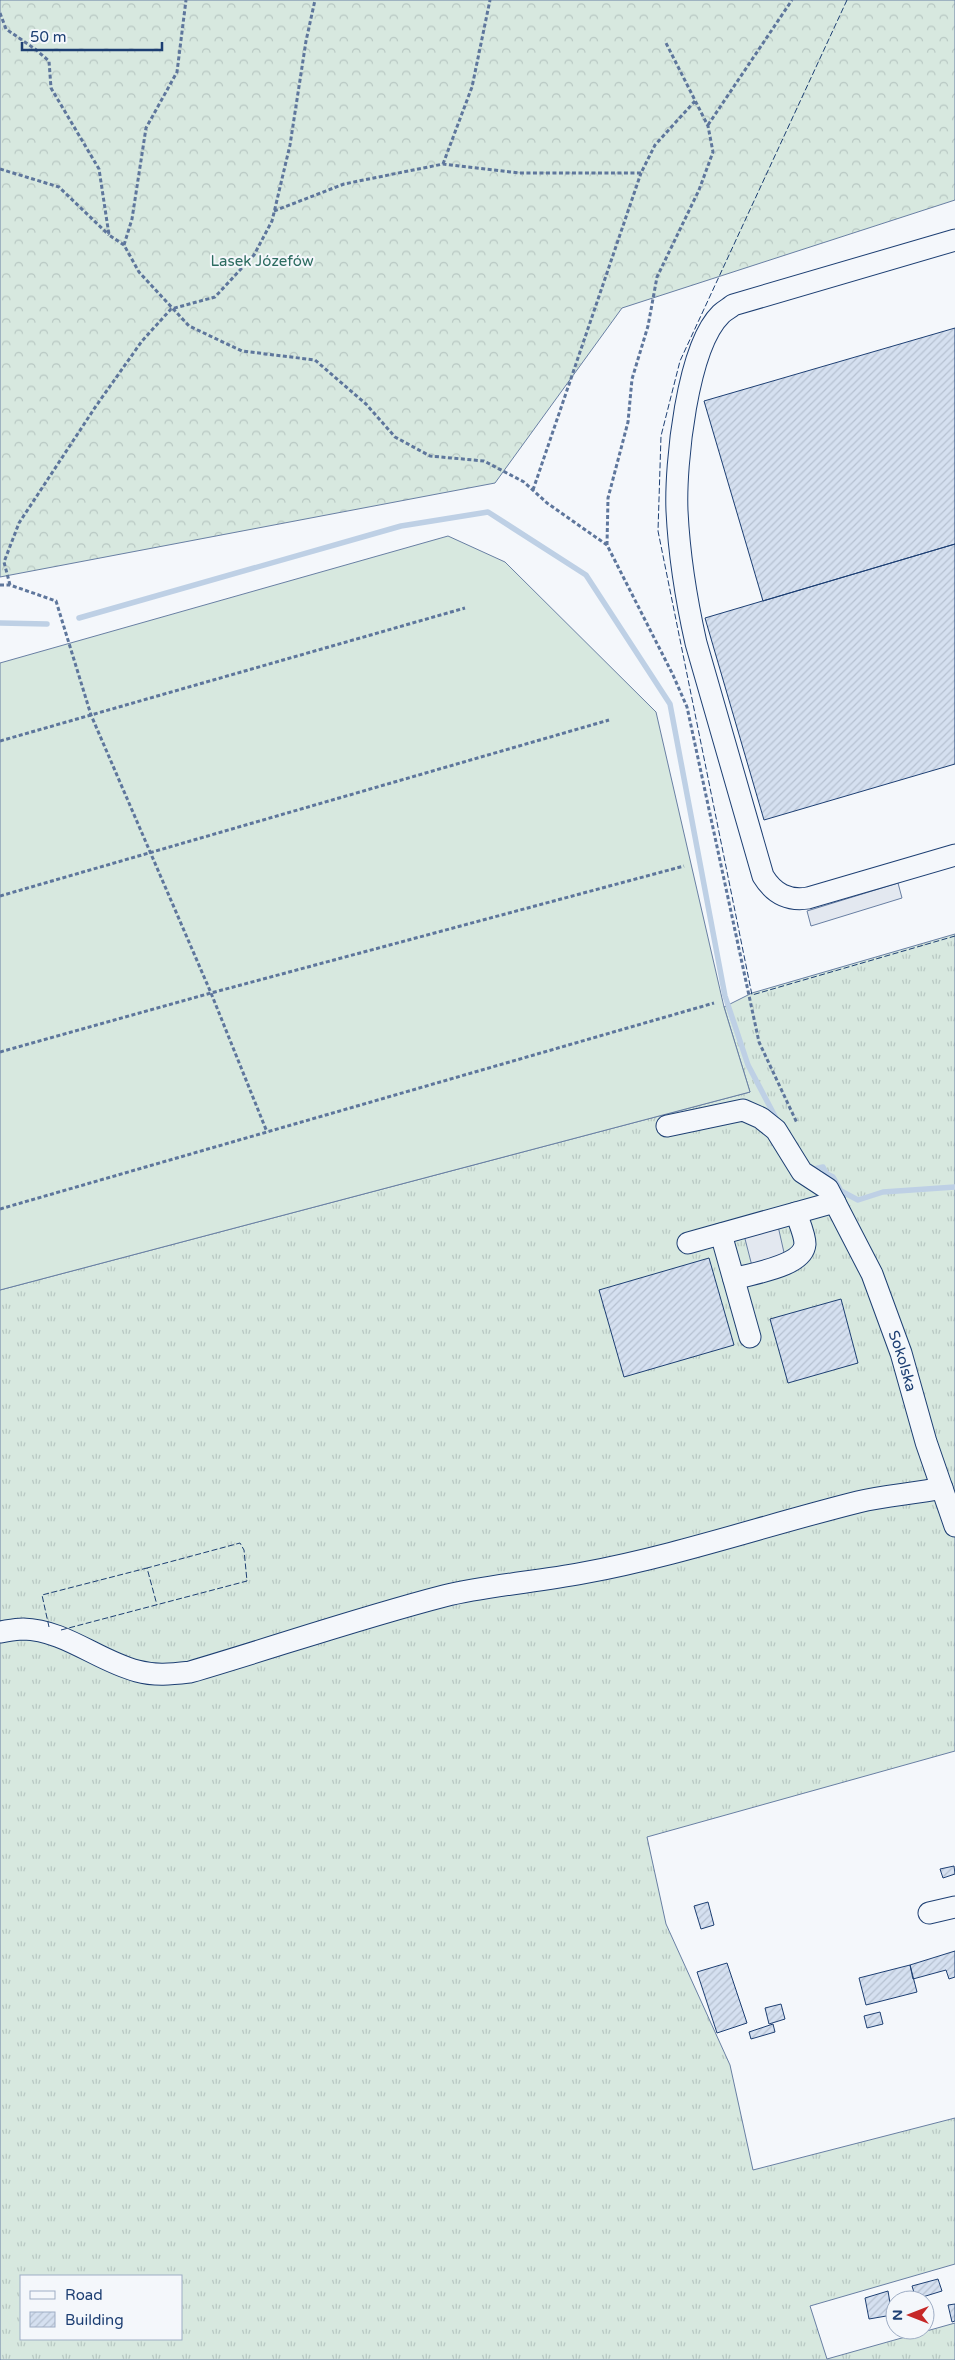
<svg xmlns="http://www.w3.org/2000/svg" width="955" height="2360" font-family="'Varela Round',sans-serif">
  <defs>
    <pattern id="grass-tufts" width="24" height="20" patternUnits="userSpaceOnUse" patternTransform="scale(1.25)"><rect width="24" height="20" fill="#d7e8df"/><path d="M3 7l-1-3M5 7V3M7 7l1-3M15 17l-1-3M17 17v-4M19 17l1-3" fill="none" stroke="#b8c8c3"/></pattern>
    <pattern id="forest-crowns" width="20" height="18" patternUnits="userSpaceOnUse" patternTransform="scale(1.25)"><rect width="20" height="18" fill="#d7e8df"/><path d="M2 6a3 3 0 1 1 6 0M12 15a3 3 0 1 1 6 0" fill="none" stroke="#b8c8c3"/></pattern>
    <pattern id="building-hatch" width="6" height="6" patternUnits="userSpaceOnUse" patternTransform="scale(1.25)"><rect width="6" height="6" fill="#d5e0f0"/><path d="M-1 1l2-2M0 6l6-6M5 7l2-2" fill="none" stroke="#b6c1d1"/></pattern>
  </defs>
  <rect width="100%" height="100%" fill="#f4f7fb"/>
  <path fill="url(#grass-tufts)" stroke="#687fa3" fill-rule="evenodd" d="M955,934V1751L647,1837L666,1924L730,2065L753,2170L955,2118V2264L810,2306L827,2359L955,2323V2360H0V1290L750,1092L724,1007L752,993ZM21,2276H181V2339H21Z"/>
  <path fill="url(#forest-crowns)" stroke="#687fa3" d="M0,0H955V200L622,308L495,483L0,577Z"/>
  <path fill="#d7e8df" stroke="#687fa3" d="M448,536L505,562L656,712L724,1007L750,1092L0,1290V663Z"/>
  <path fill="#e3e8f0" stroke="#687fa3" d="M898,883L902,898L811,926L807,911Z
    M778,1226L785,1257L752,1266L744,1235Z"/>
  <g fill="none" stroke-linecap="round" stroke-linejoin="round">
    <path stroke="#bed0e5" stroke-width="5.5" d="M79,618L401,526L488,512L586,575L670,704L725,996L748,1065L778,1122
      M0,623L47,624
      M810,1170L823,1167L827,1174L833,1177L841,1191L858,1200L883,1192L955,1187"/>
  </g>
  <path fill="url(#building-hatch)" stroke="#1d3f73" d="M955,328V544L763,601L704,401Z
    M955,544V764L764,820L705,618Z
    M709,1258L734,1345L624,1377L599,1290Z
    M841,1299L858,1363L788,1383L770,1319Z
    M954,1866L955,1874L943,1878L940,1869Z
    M708,1902L714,1925L701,1929L694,1906Z
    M955,1951V1977L949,1979L946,1970L913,1979L910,1965Z
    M727,1963L747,2023L717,2033L697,1972Z
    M910,1965L917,1992L866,2005L859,1978Z
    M781,2004L785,2019L769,2024L765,2008Z
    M880,2012L883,2024L867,2028L864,2016Z
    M773,2024L775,2032L751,2039L749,2032Z
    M938,2279L942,2291L916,2299L912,2286Z
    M888,2291L892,2315L869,2319L865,2298Z
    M955,2304V2321L952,2322L948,2305Z"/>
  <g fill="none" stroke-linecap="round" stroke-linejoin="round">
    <g stroke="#1d3f73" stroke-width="23">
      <g id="minor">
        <path d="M955,240L733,305C730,308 725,310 721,314C687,347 675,465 677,511C679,552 687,603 696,643L763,876C774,894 788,901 808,898L955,855"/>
        <path id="s1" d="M667,1126L743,1110L761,1118L776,1130L802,1172L828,1189L872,1274L901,1353L926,1442L955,1526"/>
        <path d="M721,1234L750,1337"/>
        <path d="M688,1243L835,1202"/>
        <path d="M734,1279C752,1273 803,1267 805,1244C805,1235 799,1222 796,1213"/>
        <path d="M0,1632C7,1631 15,1629 23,1629C65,1630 98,1661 137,1671C155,1676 172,1674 190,1672C275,1647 359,1618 444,1596C490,1585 536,1582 583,1573C676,1556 766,1525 858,1502C886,1495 914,1494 942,1488"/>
        <path d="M929,1913L955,1907"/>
      </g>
    </g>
    <path stroke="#5e769c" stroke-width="3" stroke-dasharray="4 2.5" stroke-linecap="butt" d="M0,13L6,29L35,49L49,61L51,88L99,169L109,235L124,245L139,272L189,326L242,351L315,360L366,404L395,437L430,456L484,461L524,482L547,503L607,545L673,675L687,707L759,1042L797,1123
      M708,125L792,0
      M443,164L472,87L490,0
      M0,169L59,187L109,235
      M274,211L344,184L443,164L519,173H641L655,145L695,101
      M124,245L132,219L146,128L177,72L186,0
      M533,490L641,173
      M607,545L608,498L628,422L632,379L648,326L657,277L699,190L713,152L708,126L665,41
      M0,585H10L56,601L91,715L211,993L267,1132
      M10,585L4,562L19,523L96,406L142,341L171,309L215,297L254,255L272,221L290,145L306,41L315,0
      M0,741L465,608
      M0,896L609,720
      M0,1052L211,993L684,866
      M0,1209L714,1003"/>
    <use href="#minor" stroke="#f4f7fb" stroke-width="21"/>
    <path stroke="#1d3f73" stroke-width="1" stroke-dasharray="6 2.5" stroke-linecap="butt" d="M847,0L680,361L661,436L658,531L752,995L955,936
      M49,1627L42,1595L147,1568L157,1605
      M61,1630L247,1581L244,1550L240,1543L147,1568"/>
  </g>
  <g text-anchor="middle" stroke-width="4" stroke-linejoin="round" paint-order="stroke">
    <g font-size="15" fill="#2c6c60" stroke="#f4f7fb">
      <text x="262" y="266">Lasek Józefów</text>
    </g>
    <g font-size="15" fill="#1d3f73" stroke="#f4f7fb">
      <text dy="5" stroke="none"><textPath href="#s1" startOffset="385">Sokolska</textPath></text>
    </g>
  </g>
  <rect x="20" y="2275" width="162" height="65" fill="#f4f7fb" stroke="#9eadc5"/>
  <rect x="30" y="2291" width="25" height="8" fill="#f4f7fb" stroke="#9eadc5"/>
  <text x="65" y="2300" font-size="15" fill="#1d3f73">Road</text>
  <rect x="30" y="2312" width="25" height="15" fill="url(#building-hatch)" stroke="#9eadc5"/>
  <text x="65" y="2325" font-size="15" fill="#1d3f73">Building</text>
  <g transform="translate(910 2315) rotate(270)"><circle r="24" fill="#f4f7fb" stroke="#9eadc5"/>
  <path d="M0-4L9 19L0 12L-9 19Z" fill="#c62828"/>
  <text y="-8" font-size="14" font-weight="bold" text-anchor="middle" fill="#1d3f73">N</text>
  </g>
  <path d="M22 42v8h140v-8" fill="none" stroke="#1d3f73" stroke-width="2.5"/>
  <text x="30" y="42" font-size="15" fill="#1d3f73" stroke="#f4f7fb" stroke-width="4" paint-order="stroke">50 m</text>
</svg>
